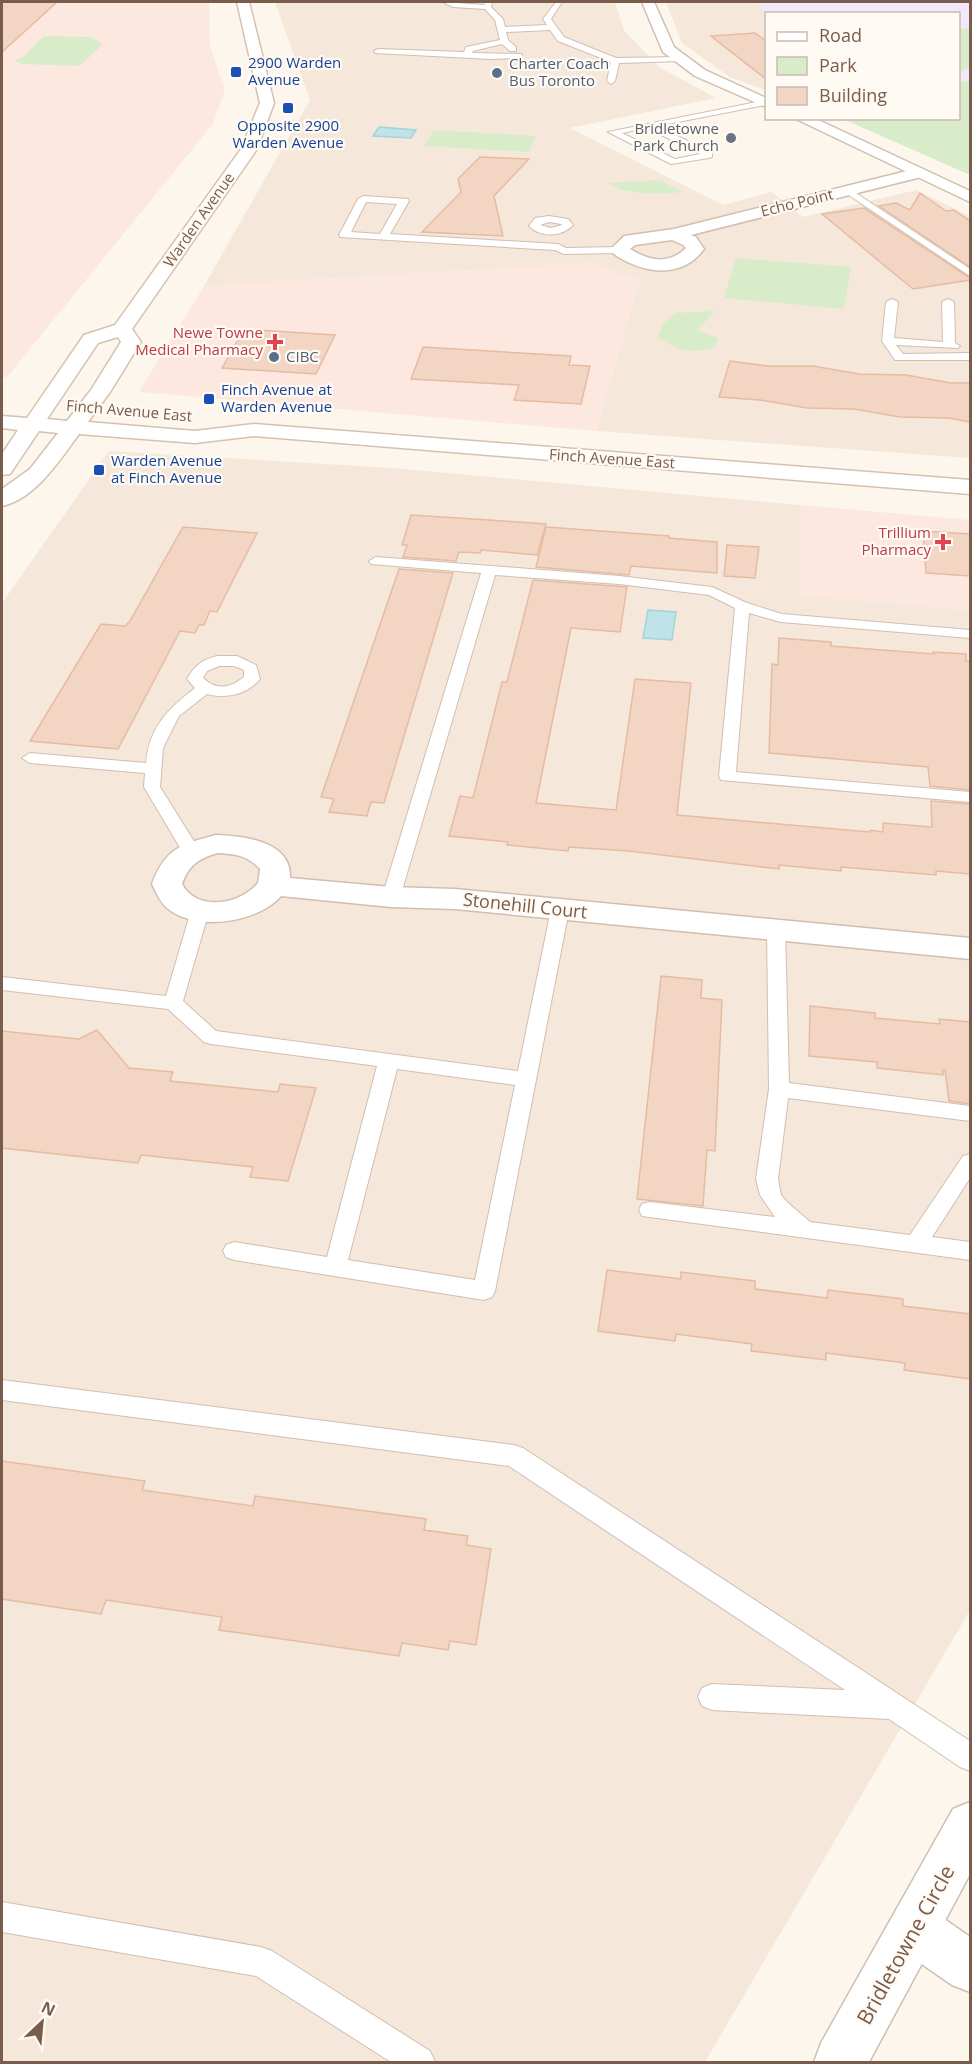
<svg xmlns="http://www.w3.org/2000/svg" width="972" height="2064" font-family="'Open Sans',sans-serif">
  <rect width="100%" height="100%" fill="#fdf6ec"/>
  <path fill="#f5e8da" d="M275,2H615L624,30L659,67L716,98L570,128L723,205L772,192L803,217L916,190L970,216V458L596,431L640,278L619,274L592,263L204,286L310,100Z
    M666,2H757L766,18V90L730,77L682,43Z
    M109,451L393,468L800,505V595L970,610V1610L705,2062H2V603Z"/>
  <path fill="#fde8e0" d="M2,2H209L210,46L225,90L213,124L7,377H2Z
    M592,263L619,274L640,278L596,431L139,392L204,286Z
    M800,505L970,520V610L800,595Z"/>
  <path fill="#f3e8fa" d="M757,2H970V81L959,82L958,14H766V18Z"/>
  <path fill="#d8ecc9" d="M970,28V68L959,72V29Z
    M44,36L91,37L103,44L80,66L21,64L15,60L23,57Z
    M970,81V175L843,119L958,118L959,82Z
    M434,130L536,136L529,152L424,146Z
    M660,180L682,192C663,194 624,196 609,183Z
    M736,258L851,267L844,309L724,298Z
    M715,311L697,330L718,338L715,347C692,355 676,350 657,337L664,323L675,313Z"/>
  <path fill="#bfe3e8" stroke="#a5d3da" stroke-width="1.5" d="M379,127L416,130L411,138L373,136Z
    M648,610L676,612L672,640L643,638Z"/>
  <path fill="#f3d5c3" stroke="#e6bba3" stroke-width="1.5" d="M2,2H57L2,52Z
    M755,33L766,41V79L711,36Z
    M480,157L529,159L494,196L503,236L422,232L461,192L458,179Z
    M920,193L946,211L954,210L970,221V267L879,206L896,203L910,210Z
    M864,208L970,278V280L913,289L822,214Z
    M244,329L335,335L316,374L222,368Z
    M423,347L571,356L569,365L590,366L581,404L514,400L519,385L411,379Z
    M730,361L768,366H813L859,374L906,375L951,383H970V422L949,418L900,417L854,409L807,408L760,400L719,397Z
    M411,515L489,520L546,524L537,555L481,550L480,553L459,552L456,561L403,557L407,545H402Z
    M183,527L257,533L217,612L210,611L204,625H199L195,633L180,631L118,749L30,741L101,624L125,626L130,621Z
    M546,527L669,536V538L717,542V573L631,566L629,575L536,567Z
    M923,531L970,534V576L926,573Z
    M727,545L759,547L755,578L724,576Z
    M399,569L453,573L384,803L371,802L367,816L329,812L334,799L321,797Z
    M533,580L627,587L620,632L571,628L536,803L616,810L635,679L691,683L677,815L870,832V830L883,832V823L932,827L931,801L970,804V874L936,871V875L841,867V871L779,865V869L629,851L569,847L568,851L507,845L508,842L449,836L460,796L473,798L502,682H507Z
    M779,638L831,642V646L934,654L933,652L966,654V661H970V790L930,786L928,767L769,753L772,664L778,665Z
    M661,976L702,980L701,998L722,1000L715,1151L707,1150L703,1206L637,1199Z
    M810,1006L875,1013V1018L940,1024L939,1019L970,1022V1104L949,1101L945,1070H943V1075L877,1068V1062L809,1056Z
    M97,1030L129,1068L173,1072L170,1081L278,1092L280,1084L316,1088L288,1181L250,1177L253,1167L141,1155L138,1163L2,1148V1031L79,1039Z
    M607,1270L681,1279V1272L755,1281V1289L827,1298L828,1290L903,1299V1306L970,1314V1379L904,1370L905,1363L826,1353V1360L751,1351L752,1344L676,1334L675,1341L598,1331Z
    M2,1461L145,1481L142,1490L253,1506L255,1496L426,1519L424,1530L468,1536L466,1545L491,1549L476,1645L450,1641L448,1650L402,1643L399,1656L219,1630L222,1617L106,1600L101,1614L2,1599Z"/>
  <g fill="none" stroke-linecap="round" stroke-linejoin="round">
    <g stroke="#d1beb0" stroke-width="2">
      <path id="service" d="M443,2L484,5L486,2H492L491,7L503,19L505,27L547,25L543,19L556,2H562L551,19L564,37L616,58L681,57L685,59L681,61L619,63L615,81L611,84L607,81L611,62L558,41L550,30L506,32L508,40L516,47V51H510L502,44L473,51L472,53L522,54V58H519L491,59L375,53L374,51L378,49L464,52L466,47L500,40L495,20L485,9L453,7Z
        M766,100L765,105L657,126L712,153V157L709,158L671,164L608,132ZM647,128L700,154L675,159L622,133Z
        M847,187L970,269V276L844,192L842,190Z
        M363,196L408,199L409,201L390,234L558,244L566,248L619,247L624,250L619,253L564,254L555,250L340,237L339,235L358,199ZM366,202L397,204L380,234L351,232Z
        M549,216L568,219L573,225C562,237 541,238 529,226L535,218ZM549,222L561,224L562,225L551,228L540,225Z
        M892,299L898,302L894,338L943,342L942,302L948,299L954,302L955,343L960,346L958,348L896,345L903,354L970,353V360H895L882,341L886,302Z
        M376,557L619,576L712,587L747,603L782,614L970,630V638L781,622L749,613L736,772L970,792V802L721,780L719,776L735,608L709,595L619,584L495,575L400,897L397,901H385L382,897L481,573L371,564L369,561Z
        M217,656H237L256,665L260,679C247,695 225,699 207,694L179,716L163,748L160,787L200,851L197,855H185L182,851L144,787L145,773L30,763L22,758L30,753L146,763C149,727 168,709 195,688L187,679C195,665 202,660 217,656ZM219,666H234L244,670V677C230,688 217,691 203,678L207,671Z
        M560,904L566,906L569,910L495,1291L492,1297L484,1300L234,1260L226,1257L223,1251L226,1245L234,1242L327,1257L377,1066L211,1044L204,1042L168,1009L2,990V977L166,996L191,911L194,907H206L209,911L183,1001L216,1031L518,1071L551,910L554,906ZM397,1069L515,1085L475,1280L348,1260Z
        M776,924L782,926L785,930L789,1083L970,1106V1121L788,1098L778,1179L781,1195L787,1202L810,1222L910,1235L963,1156L970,1154V1178L932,1237L970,1242V1260L642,1216L639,1210L642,1204L650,1202L775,1217L760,1195L756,1179L769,1089L767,930L770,926Z
        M2,1380L514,1445L523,1448L970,1741V1771L960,1767L889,1719L712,1710L702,1706L698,1697L702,1688L712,1684L845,1690L509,1466L2,1400Z
        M2,1902L261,1947L272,1951L430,2051L435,2062H391L256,1976L2,1932Z"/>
    </g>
    <g stroke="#d1beb0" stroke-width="3">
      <path id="minor" d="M919,168L927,173L925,176L691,235L696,237L704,249C686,274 656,275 630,263C623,260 615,256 610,250L624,236L674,229ZM672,240L683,245L686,248C668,265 650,261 630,249L635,245Z
        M216,835C243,836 292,841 290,878L391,887L455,889L970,938V959L455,909L391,907L281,896C258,923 194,932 167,908C160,902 156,892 152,884C165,848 182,844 216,835ZM217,853C235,854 247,855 260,869L258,883C240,905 197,912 182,884C189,865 198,859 217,853Z
        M915,1904L933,1911L970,1937V1992L952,1985L897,1947L890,1929L897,1911Z"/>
    </g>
    <g stroke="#d1beb0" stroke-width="3">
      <path id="tertiary" d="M642,2H654L674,47L705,70L766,98V107L695,76L663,52Z
        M794,118H814L970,191V202Z
        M970,1802V1874L869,2062H814L821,2043L953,1809Z"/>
    </g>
    <g stroke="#d6c0b0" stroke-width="3">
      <path id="secondary" d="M237,2H249L274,103L257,149L132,329L141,342L110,392L88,422L195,431L254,424L970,480V494L254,436L195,443L79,434C60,460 35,499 2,506V489L30,469L58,433L39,431L10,474L2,475V454L18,430L2,428V416L27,418L84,335L115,325L241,149L260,103ZM118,337L121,342L91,390L67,421L47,419L98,343Z"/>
    </g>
    <use href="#service" fill="#fff" fill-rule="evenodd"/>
    <use href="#minor" fill="#fff" fill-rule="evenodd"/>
    <use href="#tertiary" fill="#fff" fill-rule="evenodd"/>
    <use href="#secondary" fill="#fff" fill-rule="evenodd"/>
  </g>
  <g fill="#1a4fb4" stroke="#fffaf3" stroke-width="2">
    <rect x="230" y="66" width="12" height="12" rx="3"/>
    <rect x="282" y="102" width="12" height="12" rx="3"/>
    <rect x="203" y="393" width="12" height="12" rx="3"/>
    <rect x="93" y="464" width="12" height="12" rx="3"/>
  </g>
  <g fill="#5c6f8a" stroke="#fffaf3" stroke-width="2">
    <circle cx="497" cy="73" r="6"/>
    <circle cx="274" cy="357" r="6"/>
  </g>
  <circle fill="#6b7280" stroke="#fffaf3" stroke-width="2" cx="731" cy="138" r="6"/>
  <g fill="#e0444e" stroke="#fffaf3" stroke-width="2">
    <path d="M272 333h6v6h6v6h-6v6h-6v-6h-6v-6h6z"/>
    <path d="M940 533h6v6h6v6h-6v6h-6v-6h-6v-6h6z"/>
  </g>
  <g text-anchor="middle" stroke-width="4.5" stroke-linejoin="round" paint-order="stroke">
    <g font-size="15" fill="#164399" stroke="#fffaf3" text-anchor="start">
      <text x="248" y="68">2900 Warden<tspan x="248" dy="17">Avenue</tspan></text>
      <text x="288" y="131" text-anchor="middle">Opposite 2900<tspan x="288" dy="17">Warden Avenue</tspan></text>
      <text x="221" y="395">Finch Avenue at<tspan x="221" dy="17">Warden Avenue</tspan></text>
      <text x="111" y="466">Warden Avenue<tspan x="111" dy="17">at Finch Avenue</tspan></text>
    </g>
    <g font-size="15" fill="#4e5e75" stroke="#fffaf3" text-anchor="start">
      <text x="509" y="69">Charter Coach<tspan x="509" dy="17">Bus Toronto</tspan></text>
      <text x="286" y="362">CIBC</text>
    </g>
    <g font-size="15" fill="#5b616d" stroke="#fffaf3" text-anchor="end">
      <text x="719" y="134">Bridletowne<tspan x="719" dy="17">Park Church</tspan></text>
    </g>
    <g font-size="15" fill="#7a5c4d" stroke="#fffaf3">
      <text transform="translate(797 203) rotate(-14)" y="5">Echo Point</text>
      <text transform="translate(199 220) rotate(-55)" y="5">Warden Avenue</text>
      <text transform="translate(129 411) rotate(5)" y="5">Finch Avenue East</text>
      <text transform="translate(612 459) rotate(4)" y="5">Finch Avenue East</text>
    </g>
    <g font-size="15" fill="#be3a42" stroke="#fffaf3" text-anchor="end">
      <text x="263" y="338">Newe Towne<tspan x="263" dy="17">Medical Pharmacy</tspan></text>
      <text x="931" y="538">Trillium<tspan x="931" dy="17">Pharmacy</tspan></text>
    </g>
    <g font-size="18" fill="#7a5c4d" stroke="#fffaf3">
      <text transform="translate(525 906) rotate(6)" y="6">Stonehill Court</text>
    </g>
    <g font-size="21" fill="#7a5c4d" stroke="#fffaf3">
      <text transform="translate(906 1945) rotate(-61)" y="7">Bridletowne Circle</text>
    </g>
  </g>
  <rect width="972" height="2064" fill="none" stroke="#7a5c4d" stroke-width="6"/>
  <rect x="765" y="12" width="195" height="108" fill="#fffaf3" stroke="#cabbb1" stroke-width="1.5"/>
  <rect x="777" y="32" width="30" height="9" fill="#ffffff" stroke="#cabbb1" stroke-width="1.5"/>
  <text x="819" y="42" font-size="18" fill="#7a5c4d">Road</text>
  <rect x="777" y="57" width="30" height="18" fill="#d8ecc9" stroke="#cabbb1" stroke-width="1.5"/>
  <text x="819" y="72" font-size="18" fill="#7a5c4d">Park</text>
  <rect x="777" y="87" width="30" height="18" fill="#f3d5c3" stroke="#cabbb1" stroke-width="1.5"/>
  <text x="819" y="102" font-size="18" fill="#7a5c4d">Building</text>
  <g transform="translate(42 2022) rotate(26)" stroke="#fffaf3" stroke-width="4.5" paint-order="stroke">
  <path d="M0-4.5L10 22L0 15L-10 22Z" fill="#7a5c4d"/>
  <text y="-9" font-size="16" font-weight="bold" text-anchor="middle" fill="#7a5c4d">N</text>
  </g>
</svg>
